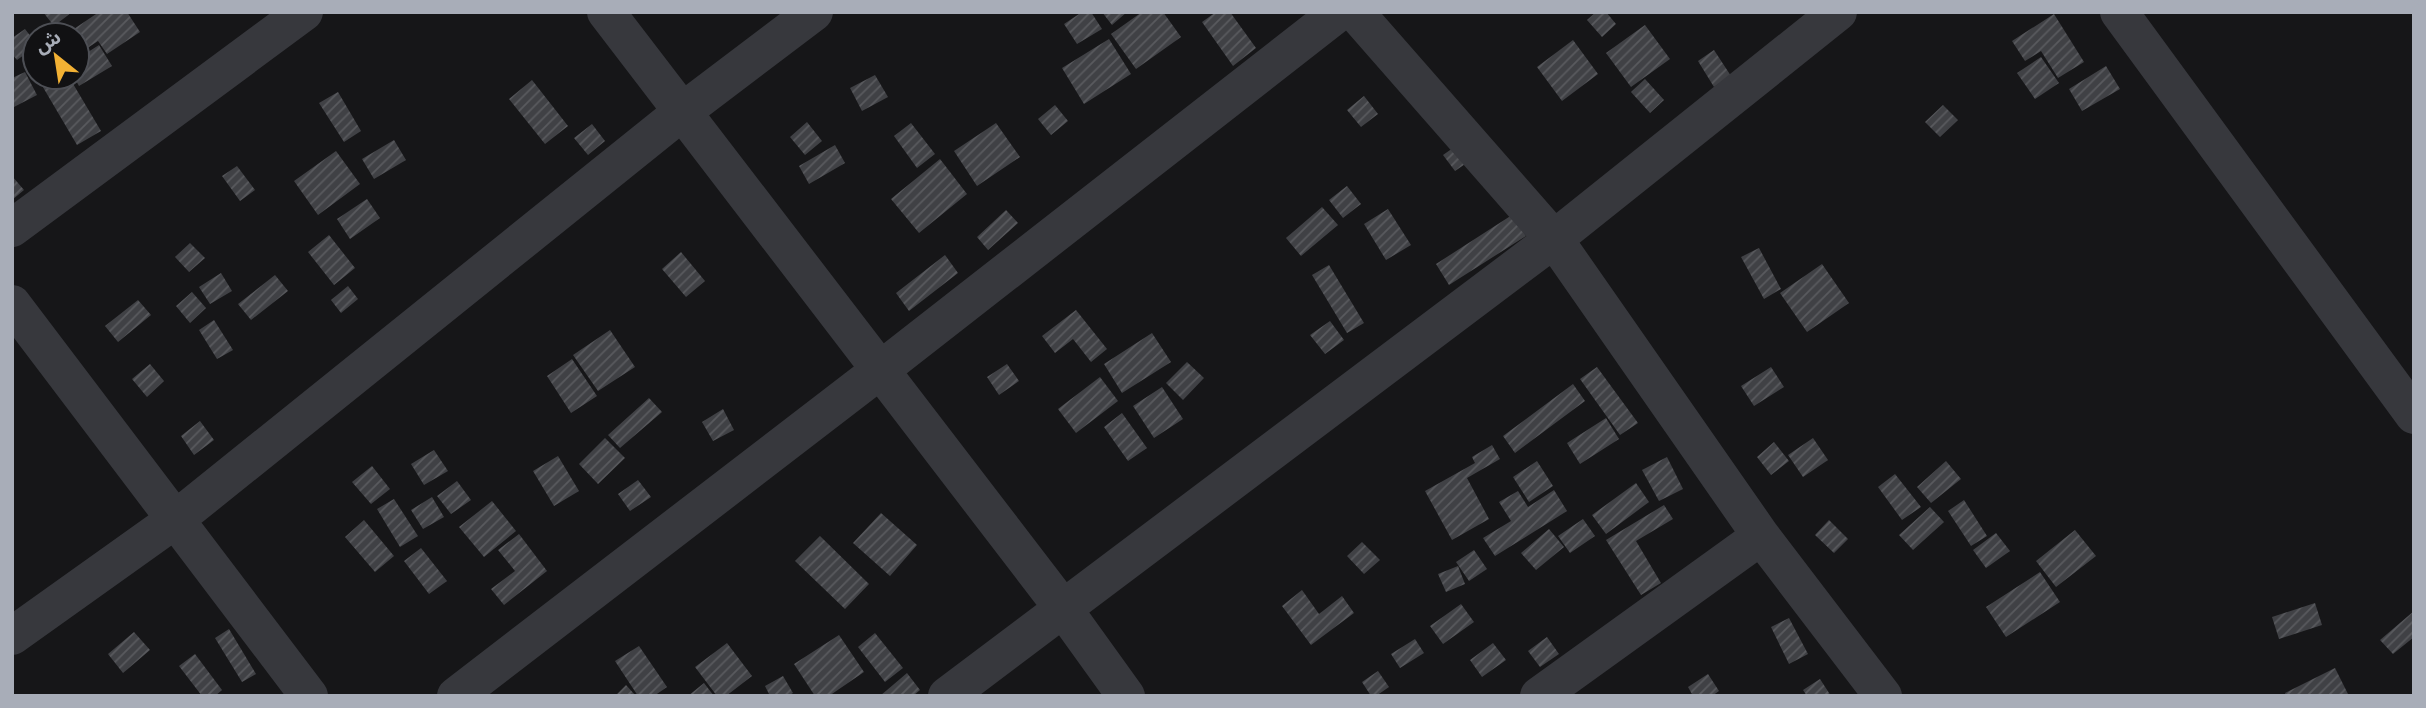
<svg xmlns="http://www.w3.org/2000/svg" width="2426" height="708" font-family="'Open Sans','Noto Sans Arabic',sans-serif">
  <defs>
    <pattern id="building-hatch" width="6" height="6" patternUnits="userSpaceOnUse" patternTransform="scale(1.75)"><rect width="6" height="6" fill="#404145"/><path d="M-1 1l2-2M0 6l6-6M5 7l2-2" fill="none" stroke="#595a5e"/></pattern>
  </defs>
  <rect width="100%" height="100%" fill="#161618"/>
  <path fill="url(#building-hatch)" d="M43,12H72L54,26Z
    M99,12H127L140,32L107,54L98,41L77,55V35H65Z
    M1082,12H1091L1102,29L1077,44L1064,24Z
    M1102,12H1127L1112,25Z
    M1142,12H1163L1181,37L1136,69L1111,34Z
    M1216,12H1230L1256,48L1233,66L1202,22Z
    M1596,12H1606L1616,24L1602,37L1587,20Z
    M2054,14L2084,62L2058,78L2041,51L2025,61L2012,41Z
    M1645,25L1670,59L1631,87L1606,53Z
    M25,29L35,42V47L17,60L12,54V38Z
    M1109,39L1131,74L1084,104L1062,68Z
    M1573,40L1598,74L1562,101L1537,67Z
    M99,45L112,66L79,86L74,77H77V59Z
    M1714,50L1731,76L1714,87L1698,61Z
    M2041,57L2059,83L2035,99L2017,73Z
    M2106,66L2120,89L2082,111L2069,89Z
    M25,72L37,95L14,107L12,78Z
    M875,75L888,97L862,111L850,88Z
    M37,77H69L101,131L77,145Z
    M1645,79L1664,100L1650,113L1631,92Z
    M532,80L568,126L545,144L509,99Z
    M338,92L361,131L344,142L319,103Z
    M1364,96L1378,114L1361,127L1347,110Z
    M1055,105L1068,121L1051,135L1038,119Z
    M1943,105L1958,120L1940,137L1925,122Z
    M807,122L822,141L805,155L790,137Z
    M911,123L935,154L917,168L894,136Z
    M996,123L1020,157L977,186L954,151Z
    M592,124L605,141L588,155L574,138Z
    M394,140L406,160L374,179L362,159Z
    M1460,143L1471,160L1455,171L1443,155Z
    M835,145L845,163L809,184L799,166Z
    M336,151L360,184L318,215L294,181Z
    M940,159L967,194L919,233L891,199Z
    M237,166L255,190L240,201L222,176Z
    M12,176L24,190L12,200Z
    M1347,186L1361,204L1343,218L1329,200Z
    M367,199L380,218L350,239L337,219Z
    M1322,207L1338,225L1301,256L1286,238Z
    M1388,209L1411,245L1386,260L1364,224Z
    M1006,210L1018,223L988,250L977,237Z
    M1512,215L1526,236L1449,285L1436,264Z
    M329,235L355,268L334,285L308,252Z
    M190,243L205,258L189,272L175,257Z
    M1759,248L1781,289L1764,299L1741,257Z
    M681,252L705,281L686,297L662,269Z
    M945,255L958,273L909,311L896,293Z
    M1822,264L1849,303L1807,332L1780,293Z
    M1329,265L1364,323L1347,333L1312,275Z
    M221,273L232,291L210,304L199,287Z
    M275,275L288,291L251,320L238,304Z
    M348,286L358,299L341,313L331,300Z
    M192,292L206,308L190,323L176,306Z
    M138,300L151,315L118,342L105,326Z
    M1076,310L1107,349L1091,362L1073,339L1055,353L1042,336Z
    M214,320L233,350L217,359L199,330Z
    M1330,321L1344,340L1325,354L1310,335Z
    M610,330L635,367L598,391L573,355Z
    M1152,333L1171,362L1122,393L1104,364Z
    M572,359L597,396L571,413L547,376Z
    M1187,362L1204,378L1183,400L1166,383Z
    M150,364L164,381L147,397L132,379Z
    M1007,364L1019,381L999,395L987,377Z
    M1597,367L1638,423L1620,435L1580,379Z
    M1771,367L1784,387L1754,406L1741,386Z
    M1100,377L1118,401L1076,433L1058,409Z
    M1573,384L1585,401L1515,453L1503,436Z
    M1162,387L1183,419L1154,438L1133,406Z
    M649,398L662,412L620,448L608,435Z
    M723,409L734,430L713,441L702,422Z
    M1122,413L1147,448L1128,461L1104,427Z
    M1606,418L1619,439L1580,464L1567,443Z
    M200,421L214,440L194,455L181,436Z
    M605,438L625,458L598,484L579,464Z
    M1813,438L1828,460L1803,477L1788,455Z
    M1774,442L1789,461L1771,475L1757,457Z
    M1492,445L1500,459L1467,478L1489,519L1452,540L1425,491L1475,463L1472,457Z
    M434,450L448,471L424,485L411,464Z
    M558,456L579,491L554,506L533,471Z
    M1667,457L1683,489L1659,501L1642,470Z
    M1537,461L1553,486L1529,502L1513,477Z
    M1946,461L1961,479L1931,503L1917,487Z
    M372,466L390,489L371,504L352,482Z
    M1895,474L1921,507L1902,520L1878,487Z
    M638,480L651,497L630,511L618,494Z
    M457,481L471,500L451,514L437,496Z
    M1636,483L1649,502L1606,534L1592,515Z
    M1554,490L1567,511L1495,556L1483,538L1511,521L1499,502L1518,491L1528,507Z
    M432,497L444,517L423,529L411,510Z
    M394,499L418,536L400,547L377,509Z
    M1964,500L1987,536L1971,546L1948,511Z
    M492,501L516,531L484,557L459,527Z
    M1664,505L1673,519L1636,541L1661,583L1641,595L1606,540Z
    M1930,507L1944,522L1913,550L1899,535Z
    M881,513L917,545L890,576L853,543Z
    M1583,519L1595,536L1570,553L1558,536Z
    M364,520L394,556L375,572L345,537Z
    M1829,520L1848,539L1834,553L1815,535Z
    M1549,529L1564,547L1536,570L1521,553Z
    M2075,530L2096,556L2056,587L2036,561Z
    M1996,533L2010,551L1986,568L1973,550Z
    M519,534L547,571L504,605L491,589L515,571L498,550Z
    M820,536L869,584L845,609L795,561Z
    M1362,542L1380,560L1364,574L1347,556Z
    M421,548L447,581L429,594L404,561Z
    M1474,550L1487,569L1469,581L1456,562Z
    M1458,566L1465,584L1446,592L1438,574Z
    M2040,572L2060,602L2006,637L1986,607Z
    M1302,590L1319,614L1342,596L1354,613L1311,645L1282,606Z
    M2315,603L2322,625L2279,639L2272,617Z
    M1461,604L1474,622L1443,644L1430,626Z
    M2414,611V637L2393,654L2380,640Z
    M1789,618L1808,654L1789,664L1771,627Z
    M229,629L256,674L242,682L215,638Z
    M134,632L150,650L123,673L108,654Z
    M875,633L903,668L885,682L858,647Z
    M839,635L864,672L829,696H815L794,664Z
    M1547,637L1559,654L1540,667L1528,651Z
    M1415,639L1424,653L1400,668L1391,654Z
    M727,643L752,676L726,696H717L695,667Z
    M1493,643L1506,660L1482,677L1470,660Z
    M639,646L667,687L654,696H638L615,661Z
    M195,654L222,690L215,696H202L179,666Z
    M2335,668L2349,696H2286L2285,693Z
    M1378,671L1389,687L1376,696H1371L1362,682Z
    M907,673L920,690L913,696H880Z
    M1708,674L1719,691L1712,696H1693L1688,687Z
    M783,676L793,693L788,696H770L765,686Z
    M1820,679L1831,696H1807L1803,690Z
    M704,683L714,696H688Z
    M626,685L636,696H615Z"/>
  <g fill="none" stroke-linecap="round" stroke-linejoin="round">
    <path stroke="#37383d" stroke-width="38" d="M606,12L1062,607L1126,696
      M1355,12L1554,239L1761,536L1883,696
      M2119,12L2414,415
      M12,228L304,12
      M12,304L309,696
      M12,636L176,519L682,112L814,12
      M456,696L879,371L1339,12
      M947,696L1554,239L1838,12
      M1539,696L1761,536"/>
  </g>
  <rect width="2426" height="708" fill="none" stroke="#a8adb8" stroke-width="28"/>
  <g transform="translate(56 56) rotate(330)"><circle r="33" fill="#111113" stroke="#4d4f55" stroke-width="2"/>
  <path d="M0-5L12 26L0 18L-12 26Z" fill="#f2b134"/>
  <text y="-10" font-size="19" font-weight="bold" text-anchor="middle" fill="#a8adb8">ش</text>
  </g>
</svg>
